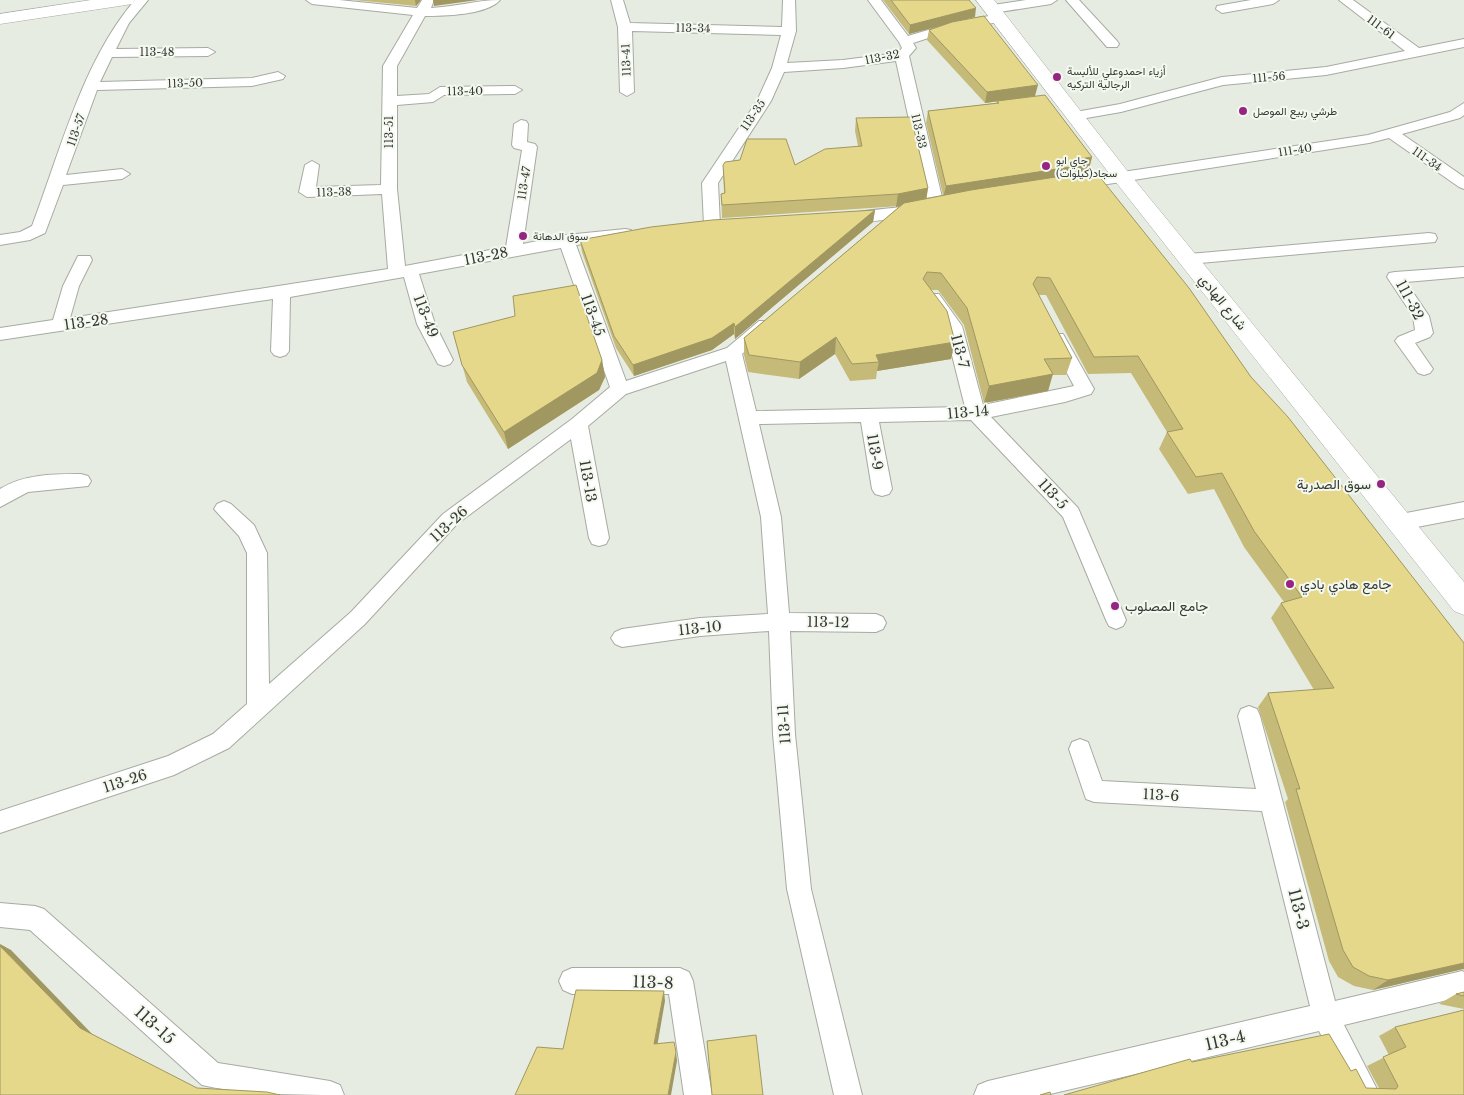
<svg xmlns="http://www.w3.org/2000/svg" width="1464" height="1095" font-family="'Libre Baskerville',Vazirmatn,serif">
  <rect width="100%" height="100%" fill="#e7ece3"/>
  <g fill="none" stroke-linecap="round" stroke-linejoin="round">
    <g stroke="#a6aba2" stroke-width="2">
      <path id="service" d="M135,0H148L129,23L116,49L208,48L215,52L208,56L112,57L100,82L252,78L278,72L285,76L283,79L252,86L97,90L66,175L122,169L130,174L122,179L63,185L45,233L30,240L0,245V235L20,232L32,226C60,152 83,60 135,0Z
        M306,0H339L417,8L422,0H434L431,8C455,7 477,0 500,0C487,15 444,16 425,16L397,66V96L429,94L440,87L515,86L522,90L515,94L444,95L433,102L397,105V189L405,266L506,247L522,150L514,148L512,145L514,124L521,120L526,121L528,124L527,142L535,144L537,147L523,244L566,235L625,229L631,230L633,234L631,238L625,239L576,245L626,381L727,348L759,321H771L774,325L771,329L742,354L756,411L965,407L945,327L925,298L927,294H939L962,326L983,405L1074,386L1048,338L1051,334H1063L1094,389L1091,394L1065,402L991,417L1078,508L1126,620L1123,626L1116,629L1109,626L1106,620L1063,517L971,420L879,422L892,489L889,494L882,496L875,494L872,489L861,422L759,424L781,517L789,613L876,614L883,617L886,623L883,629L876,632L790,631L795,734L811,889L862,1095H834L787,889L773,734L769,631L700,636L622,647L615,644L611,638L615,632L622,629L700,618L768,614L761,517L726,361L626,394L588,426L609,538L606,544L599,546L592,544L589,538L571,439L457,524L365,624L229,748L174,775L0,833V811L168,756L213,734L247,704V553L239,536L214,509L217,504L224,501L231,504L254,525L267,553L269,684L351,612L443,514L572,419L610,387L561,248L419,274L435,324L453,360L450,364L444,366L438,364L417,324L404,277L290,297L289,351L286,355L280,357L274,355L271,351L273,299L0,340V328L53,320L63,286L78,256H90L92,260L79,286L70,318L388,269L382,194L307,197L299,192L305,165L312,161L319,165L316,187L381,185L383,66L413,15L312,4Z
        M611,0H623L630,23L782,27L783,0H795L796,31L787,63L843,60L898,53L902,48L899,42L868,0H881L908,36L948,24L999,14L1006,18L1004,21L950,31L913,43L916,48L909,56L944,206L941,209H931L928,206L896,61L843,68L784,72L771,101L718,183L720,225L712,230L704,225L702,183L757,101L772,68L781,35L632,31L634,92L627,96L620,92L618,27Z
        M1026,0H1057L1051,4L993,13L987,9L993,5Z
        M1066,0H1079L1117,41L1119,44L1117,47H1107Z
        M1251,0H1279L1273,4L1222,13L1216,9L1217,6Z
        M1339,0H1353L1419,48L1464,39V47L1326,75L1223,85L1121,112L1075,120L1068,116L1070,113L1120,104L1222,77L1326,67L1405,51Z
        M1464,103V115L1460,118L1402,134L1464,177V189L1459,187L1389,138L1369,143L1076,189L1068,184L1076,179L1368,135L1450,112Z
        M916,205L924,210L922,213C908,217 847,228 840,217C844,211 903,208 916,205Z
        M1429,233L1435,234L1437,238L1435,242L1189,264L1183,263L1181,259L1183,255L1189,254Z
        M1464,267V277L1406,282L1429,316L1433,333L1430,337L1415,343L1433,369L1430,373L1424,375L1418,373L1395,341L1398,337L1415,330L1413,316L1387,277L1389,273L1395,272Z
        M81,474L88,476L91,481L88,486L28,492L0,507V489C24,474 53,474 81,474Z
        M1464,502V518L1401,530L1394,527L1391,522L1394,517L1401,514Z
        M1249,706L1257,709L1260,716L1335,1001L1462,971L1464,972V996L1344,1025L1380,1095H1352L1319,1031L1046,1095H974L978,1085L988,1081L1310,1006L1262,811L1094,802L1086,799L1069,749L1072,742L1080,739L1088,742L1102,781L1256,789L1238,716L1241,709Z
        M0,903L35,906L44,909L218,1063L330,1081L340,1085L344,1095C298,1095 245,1095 202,1085L30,930L0,927Z
        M572,968H680L689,972L693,981L712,1095H684L669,994H572L563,990L559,981L563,972Z"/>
    </g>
    <g stroke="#a6aba2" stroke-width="1">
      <path id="tertiary" d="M91,0H135L132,4L126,5L0,24V14Z
        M976,0H994L1129,173L1464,582V615L1454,611L1115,181Z"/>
    </g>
    <use href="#service" fill="#fff" fill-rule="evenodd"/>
    <use href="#tertiary" fill="#fff" fill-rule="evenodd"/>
  </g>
  <path fill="#c5ba78" d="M354,0H421L416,6Z
    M883,0H969L975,17L959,21L1035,96L985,103L927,40L929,30L944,25L909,34Z
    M997,101L1092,157L1089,169L1083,170L1082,173L1251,377L1464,643V970L1463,969L1373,990L1354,986L1338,977L1329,961L1285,802L1288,799L1258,707L1268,693L1314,690L1271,618L1281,603L1284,602L1244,547L1214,489L1188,494L1159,449L1167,432L1131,373L1088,374L1046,295H1038L1072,358L1066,375H1052L1048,391L984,403L964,325L938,290H931L955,342L951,359L877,371L876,379L850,381L835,354L799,379L748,372L744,355V338L900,206L722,218L721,194L724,193L723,165H795L858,146L855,131L856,118L928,188L926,198L943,195L926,123L928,111L996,103Z
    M875,210L873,222L735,339L734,334L712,350L634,376L616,348L582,252L580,240Z
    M453,332L602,360L605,377L599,390L508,449L467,382Z
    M1464,992V1009L1439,1004L1456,994Z
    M1395,1027L1464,1095H1064L1192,1062L1351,1071L1366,1088H1379L1367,1066L1389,1055L1379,1036Z"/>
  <path fill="#a09761" d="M415,0H421L416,6Z
    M433,0H478L434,6Z
    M976,8L975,17L909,34L910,25Z
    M1038,85L1035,96L985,103L987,92Z
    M1092,157L1089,169L1083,170L1081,177L943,198L946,186Z
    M928,188L926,202L896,207L898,194Z
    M875,210L873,222L735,339V327Z
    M734,323V334L712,350L634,376L633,365Z
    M836,337L835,354L799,379L800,362Z
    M955,342L951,359L877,371L879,362L876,355Z
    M602,360L605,377L599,390L508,449L504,432Z
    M1053,374L1048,391L984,403L989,386Z
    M0,944L11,950L95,1037L80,1028L0,946Z
    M1464,963V969H1463L1373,990L1388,980Z
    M664,991L665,1001L656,1053L654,1044Z
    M676,1052L677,1061L671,1095H668Z"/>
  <path fill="#e5d88b" stroke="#a09761" d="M891,0H969L976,8L910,25Z
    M984,16L1038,85L987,92L929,30L952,22Z
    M1045,95L1092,157L1080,159L1084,165L946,186L928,111L999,103L997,101Z
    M911,117L928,188L898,194L722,205L721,194L725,193L723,165L725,162L740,160L747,139H786L795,165L825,149L862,146L856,118Z
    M1095,171L1189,288L1251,377L1288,417L1464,643V963L1388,980L1369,976L1353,967L1343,950L1296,789H1300L1268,693L1334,688L1281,603L1302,597L1254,531L1222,473L1196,477L1167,432L1183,429L1138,356L1094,357L1050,278L1037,277L1033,284L1072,358L1044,359L1053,374L989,386L967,308L941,273L927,272L923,279L947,311L955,342L876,355L879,362L852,364L836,337L800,362L749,355L744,338L904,203L971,190Z
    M875,210L735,327L734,323L712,338L633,365L614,336L580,240L651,227L712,220Z
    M576,285L602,360L597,373L504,432L462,365L453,332L515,316L513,296Z
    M0,946L80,1028L197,1088L267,1092L280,1095H0Z
    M576,990L664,991L654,1044L674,1042L676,1052L668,1095H515L537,1047L563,1049Z
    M1464,992V996L1456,994Z
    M1464,1010V1095H1064L1190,1059L1192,1062L1329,1034L1351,1071L1356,1069L1366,1088L1396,1089L1398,1086L1383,1057L1406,1047L1395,1027Z
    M756,1035L763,1095H712L707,1041Z
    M1050,1092L1051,1095H1040Z"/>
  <g fill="#952482" stroke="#f4f9f0" stroke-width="2">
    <circle cx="1057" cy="77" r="5"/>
    <circle cx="1243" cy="111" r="5"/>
    <circle cx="1046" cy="166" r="5"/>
    <circle cx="523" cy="236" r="5"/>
    <circle cx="1381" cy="484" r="5"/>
    <circle cx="1290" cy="584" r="5"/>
    <circle cx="1115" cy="606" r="5"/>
  </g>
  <g text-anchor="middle" stroke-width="4" stroke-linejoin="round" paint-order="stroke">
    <g font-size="11" fill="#373935" stroke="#f4f9f0">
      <text transform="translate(1381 27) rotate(37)" y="4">111-61</text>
      <text transform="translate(693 28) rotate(1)" y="4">113-34</text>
      <text x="157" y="56">113-48</text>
      <text transform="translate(882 57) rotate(-11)" y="4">113-32</text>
      <text transform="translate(626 60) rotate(-92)" y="4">113-41</text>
      <text transform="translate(1269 77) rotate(-5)" y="4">111-56</text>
      <text transform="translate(185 83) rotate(-2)" y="4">113-50</text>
      <text transform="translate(465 91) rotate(-1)" y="4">113-40</text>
      <text transform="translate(753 115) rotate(-56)" y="4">113-35</text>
      <text transform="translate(76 130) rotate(-71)" y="4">113-57</text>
      <text transform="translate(919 131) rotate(77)" y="4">113-33</text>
      <text transform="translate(389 132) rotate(-90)" y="4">113-51</text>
      <text transform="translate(1295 150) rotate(-9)" y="4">111-40</text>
      <text transform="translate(1427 159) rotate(35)" y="4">111-34</text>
      <text transform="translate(524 183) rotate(-81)" y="4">113-47</text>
      <text transform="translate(334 192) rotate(-2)" y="4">113-38</text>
    </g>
    <g font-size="11" fill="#373935" stroke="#f4f9f0" text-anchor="start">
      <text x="1067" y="75">أزياء احمدوعلي للألبسة<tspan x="1067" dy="13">الرجالية التركيه</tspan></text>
      <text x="1253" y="115">طرشي ربيع الموصل</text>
      <text x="1056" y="164">جاي ابو<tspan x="1056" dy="13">سجاد(كيلوات)</tspan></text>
      <text x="533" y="240">سوق الدهانة</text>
    </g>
    <g font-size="14" fill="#373935" stroke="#f4f9f0">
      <text transform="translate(486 256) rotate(-11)" y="5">113-28</text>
      <text transform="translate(1410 300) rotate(62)" y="5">111-32</text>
      <text transform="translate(1223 302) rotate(51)" y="5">شارع الهادي</text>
      <text transform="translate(593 315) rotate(70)" y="5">113-45</text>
      <text transform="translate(426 316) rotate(69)" y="5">113-49</text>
      <text transform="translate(86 322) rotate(-8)" y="5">113-28</text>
      <text transform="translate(960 351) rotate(75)" y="5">113-7</text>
      <text transform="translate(968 412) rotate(-5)" y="5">113-14</text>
      <text transform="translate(875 452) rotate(80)" y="5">113-9</text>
      <text transform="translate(588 481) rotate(80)" y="5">113-13</text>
      <text transform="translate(1053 494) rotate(47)" y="5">113-5</text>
      <text transform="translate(449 524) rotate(-43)" y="5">113-26</text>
      <text transform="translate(828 622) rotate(1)" y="5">113-12</text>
      <text transform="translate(700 628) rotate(-6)" y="5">113-10</text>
      <text transform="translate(784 724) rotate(-94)" y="5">113-11</text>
      <text transform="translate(125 781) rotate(-18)" y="5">113-26</text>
      <text transform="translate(1161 795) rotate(3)" y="5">113-6</text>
    </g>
    <g font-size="14" fill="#373935" stroke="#f4f9f0" text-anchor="start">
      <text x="1371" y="489" text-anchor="end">سوق الصدرية</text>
      <text x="1300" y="589">جامع هادي بادي</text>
      <text x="1125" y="611">جامع المصلوب</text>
    </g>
    <g font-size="16" fill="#373935" stroke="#f4f9f0">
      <text transform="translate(1299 909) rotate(76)" y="6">113-3</text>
      <text transform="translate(653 982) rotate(2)" y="6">113-8</text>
      <text transform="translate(155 1025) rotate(42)" y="6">113-15</text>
      <text transform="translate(1225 1040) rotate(-13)" y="6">113-4</text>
    </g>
  </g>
</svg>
